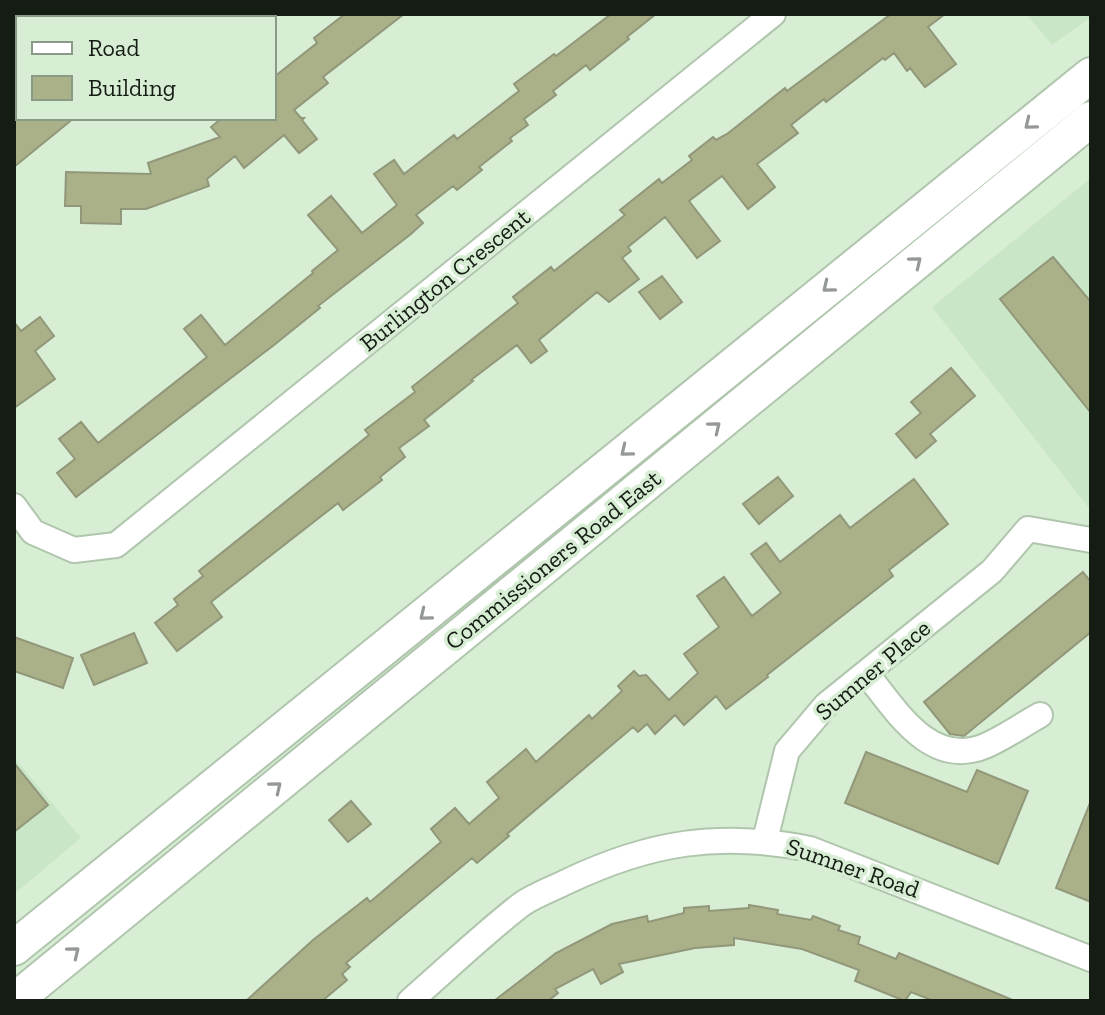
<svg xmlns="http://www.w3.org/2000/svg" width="1105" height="1015" font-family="'Zilla Slab',serif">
  <rect width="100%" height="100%" fill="#d7eed4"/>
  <path fill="#c9e6c6" d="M1026,14H1091V17L1052,45Z
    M1091,178V504L1088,507L932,307Z
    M14,757L81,838L14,894Z"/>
  <path fill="#aab189" stroke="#919779" stroke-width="2" d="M345,14H404L323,77L328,83L294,110L301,118H304L302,120L317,139L299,153L284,135L244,168L235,156L207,179L209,186L146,209H121V224L81,223V206H65L66,172L151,174L148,163L220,137L211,127L222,118H274V77L317,43L314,38Z
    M611,14H656L627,37L629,39L590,70L586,65L553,91L556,95L524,119L528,125L510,138L512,141L479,167L482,170L457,190L453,186L416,215L423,223L411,234L318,306L320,308L274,345L76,497L57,473L75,459L59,439L81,422L98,443L207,357L184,329L201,315L225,345L313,273L312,271L338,250L308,215L331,196L362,233L397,205L374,174L394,160L404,174L454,135L457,139L519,91L514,84L554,54L556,56Z
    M891,14H945L928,27L956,64L925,87L910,68L907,71L894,53L885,60L883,58L826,102L824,99L791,125L798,133L757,164L775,187L748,209L722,176L689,201L720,241L697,258L665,217L628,247L631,251L622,258L639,279L609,302L597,292L539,340L547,351L531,363L517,345L471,380L473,381L424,420L429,426L399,448L405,457L380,477L382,480L343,510L338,503L211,602L222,617L177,651L155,623L178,605L174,599L203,576L199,571L369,435L365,430L415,392L412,387L518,303L513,297L551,267L554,271L625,215L620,210L659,179L662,183L692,160L689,156L713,137L716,140L727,134L785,88L787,91Z
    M14,118H74L14,167Z
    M1053,257L1091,302V413L1000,299Z
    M662,276L682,302L660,319L639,292Z
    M40,317L54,336L35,351L55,379L14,408V322L21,331Z
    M951,368L975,396L930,434L936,441L916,458L896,434L921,413L911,402Z
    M778,477L793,496L759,524L743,504Z
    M914,479L948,524L889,570L893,576L767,675L768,677L726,709L716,696L684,725L675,715L655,734L647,724L638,732L633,727L507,834L509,836L477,863L472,858L346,963L350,967L342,974L347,980L322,1001H246L313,940L367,898L370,902L441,842L431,829L455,808L469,824L499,798L487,782L526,749L536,762L589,715L592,719L622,691L618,686L634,671L639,676L646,675L669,700L698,673L684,654L719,627L697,596L724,577L752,616L781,593L751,554L766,543L780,562L840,515L850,528Z
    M1083,572L1091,582V632L964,736L950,734L924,702Z
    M134,633L147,663L94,685L81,655Z
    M14,637L73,658L63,688L14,671Z
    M866,752L967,792L977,770L1028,791L998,864L845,803Z
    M14,763L48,805L14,832Z
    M351,801L371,824L348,842L329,820Z
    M1090,803L1091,804V902L1056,888Z
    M749,905L778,910L777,914L811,920L813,916L840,926L838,930L860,937L858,944L896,959L899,953L1015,1001H934L911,992L905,1001L855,981L859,970L802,949L734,938V945L695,948L619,964L623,972L601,984L593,969L555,989L558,993L548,1001H494L556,953L612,924L647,916L648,922L684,913V908L709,906V911L749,908Z"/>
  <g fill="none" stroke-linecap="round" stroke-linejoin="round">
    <g stroke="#afc6ad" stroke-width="28">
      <path id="minor" d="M66,14L69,18
        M237,18L241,14
        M14,506L33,532L74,550L116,545L773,14
        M866,673C895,709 930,769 985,746C1004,738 1022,725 1040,715
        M765,840L787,751L826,705L992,571L1028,529L1091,540
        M410,1001C447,969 483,934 522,904C535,895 552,889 566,882C650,842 719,831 810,849L1091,959"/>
    </g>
    <g stroke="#afc6ad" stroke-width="38">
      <path id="secondary" d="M14,948L1091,75
        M14,1001L1091,119"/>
    </g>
    <use href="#minor" stroke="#fff" stroke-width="24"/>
    <use href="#secondary" stroke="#fff" stroke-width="34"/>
  </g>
  <defs><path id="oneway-chevron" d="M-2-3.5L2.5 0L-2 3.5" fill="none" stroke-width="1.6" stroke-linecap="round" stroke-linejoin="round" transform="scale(2)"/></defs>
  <g stroke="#959995">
    <use href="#oneway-chevron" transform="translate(1030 124) rotate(141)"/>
    <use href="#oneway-chevron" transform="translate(916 262) rotate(-39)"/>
    <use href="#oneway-chevron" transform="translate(828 287) rotate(141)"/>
    <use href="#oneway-chevron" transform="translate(715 427) rotate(-39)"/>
    <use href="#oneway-chevron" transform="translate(626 451) rotate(141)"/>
    <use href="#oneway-chevron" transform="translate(425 615) rotate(141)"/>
    <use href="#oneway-chevron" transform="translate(276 787) rotate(-39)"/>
    <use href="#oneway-chevron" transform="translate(74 952) rotate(-39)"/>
  </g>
  <g text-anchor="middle" stroke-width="7" stroke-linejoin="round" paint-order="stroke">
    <g font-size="24" fill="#141c13" stroke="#d7eed4">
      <text transform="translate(445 280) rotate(-39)" y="8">Burlington Crescent</text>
      <text transform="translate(553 560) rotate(-39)" y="8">Commissioners Road East</text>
      <text transform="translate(873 670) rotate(-40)" y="8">Sumner Place</text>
      <text transform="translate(853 868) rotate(19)" y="8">Sumner Road</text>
    </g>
  </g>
  <rect width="1105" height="1015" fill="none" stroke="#141c13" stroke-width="32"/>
  <rect x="16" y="16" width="260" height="104" fill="#d7eed4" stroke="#899a87" stroke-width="2"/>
  <rect x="32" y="42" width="40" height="12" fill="#ffffff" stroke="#899a87" stroke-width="2"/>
  <text x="88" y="56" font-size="24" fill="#141c13">Road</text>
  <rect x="32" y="76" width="40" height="24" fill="#aab189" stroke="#899a87" stroke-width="2"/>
  <text x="88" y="96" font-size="24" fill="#141c13">Building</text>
</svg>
